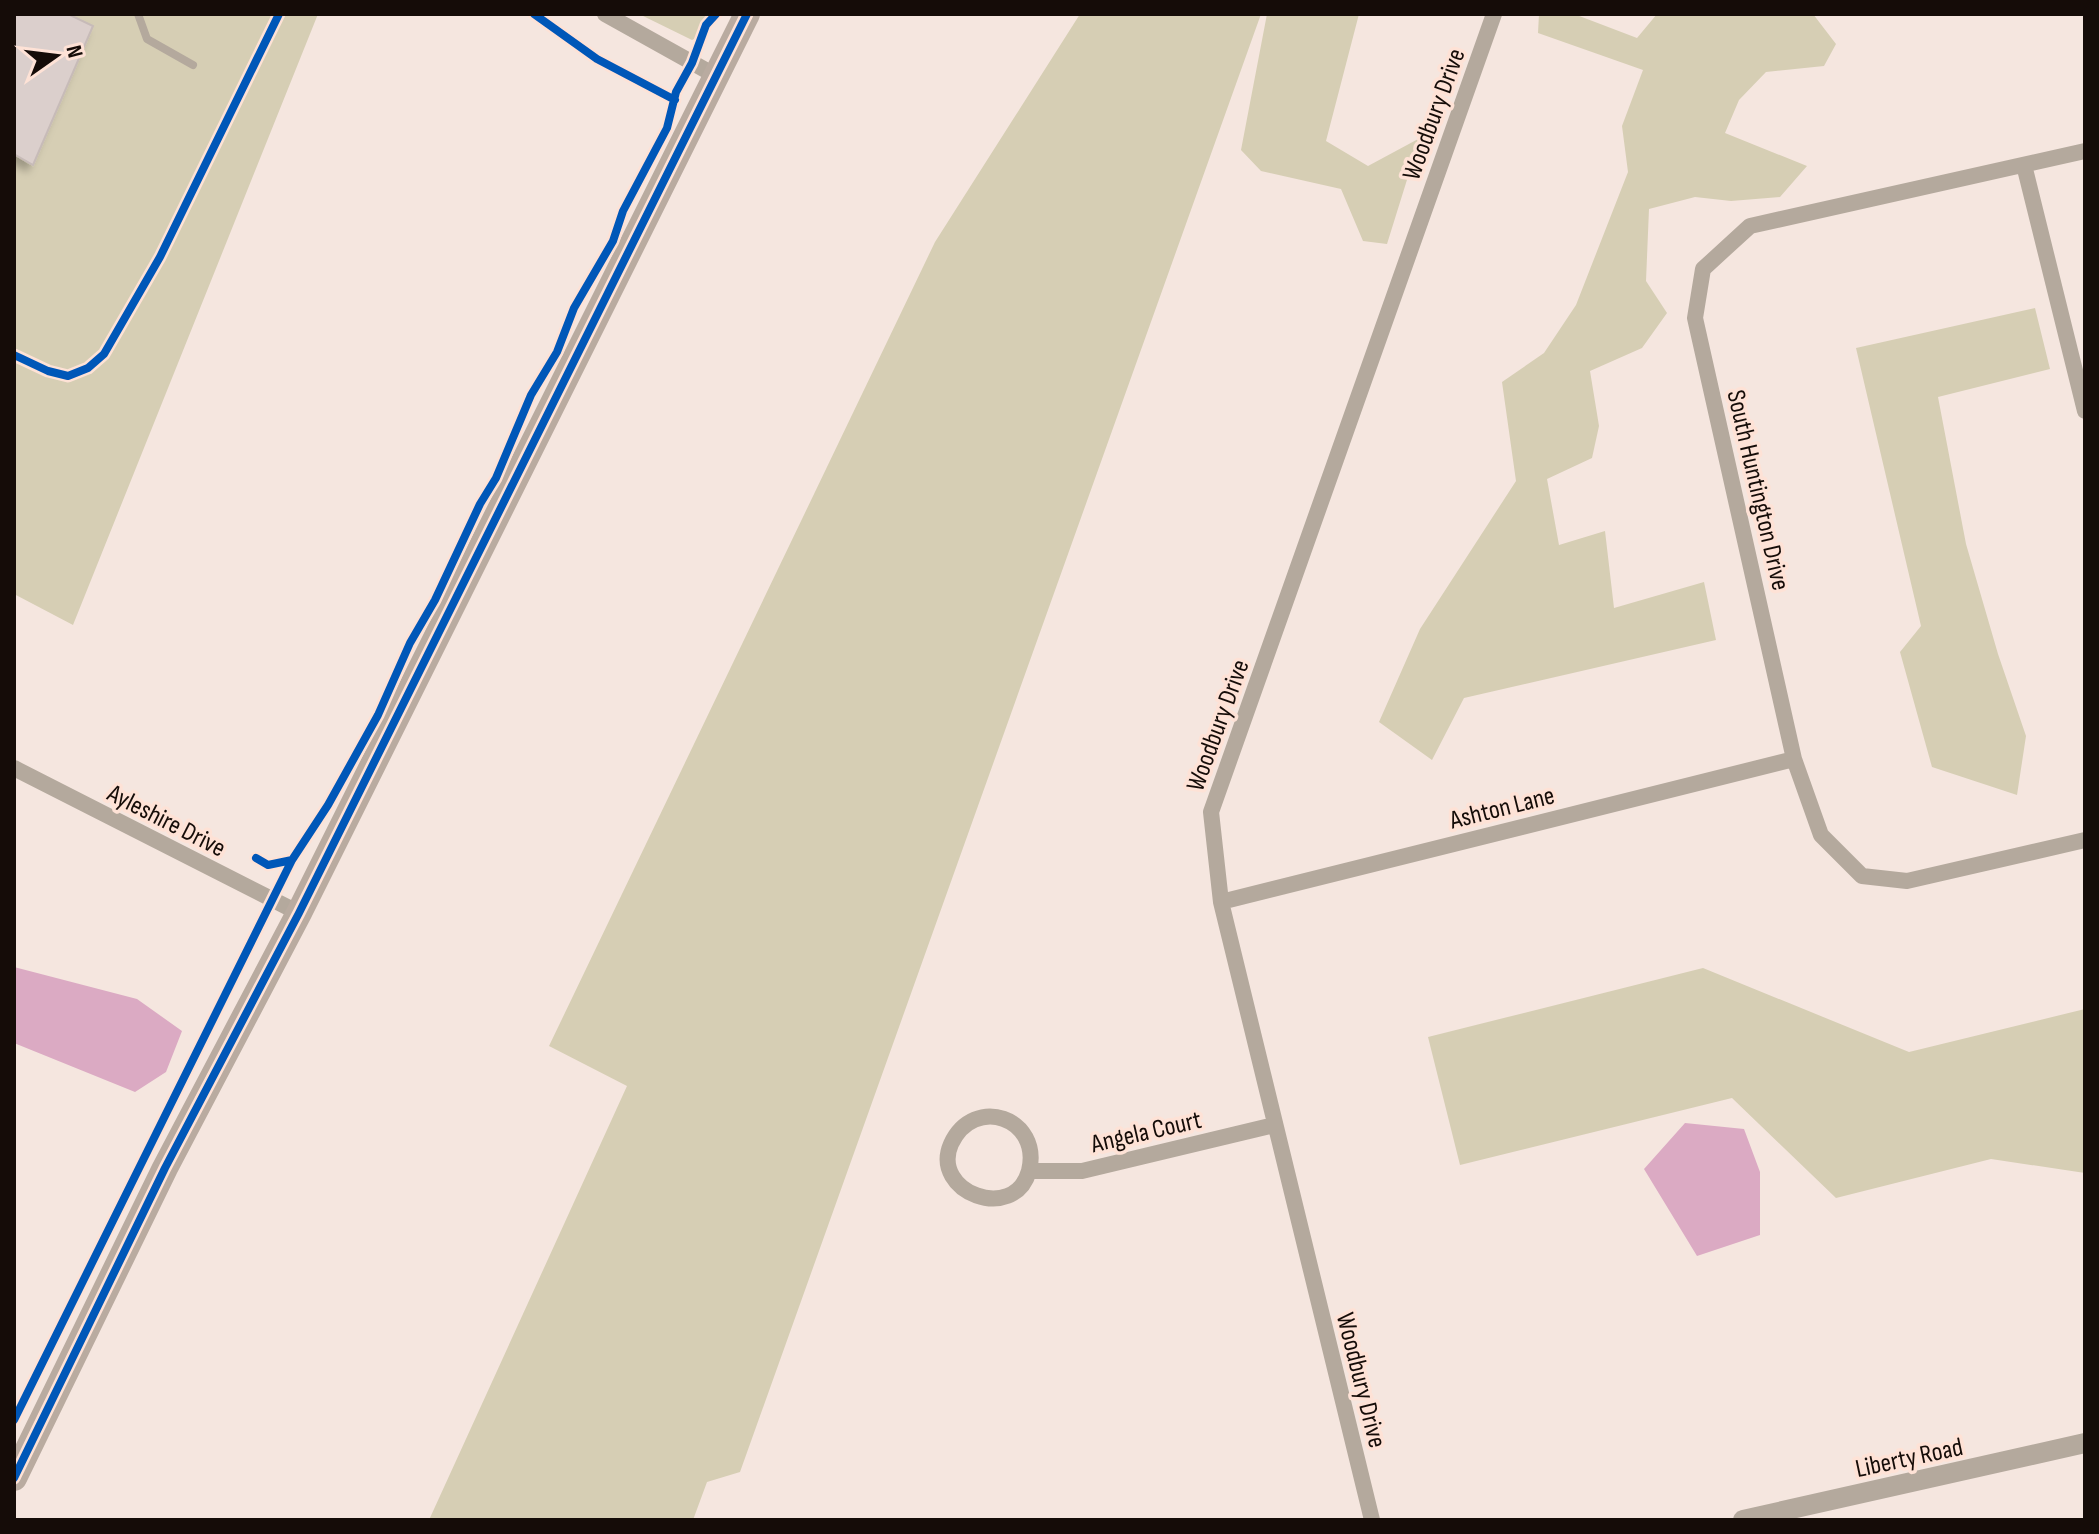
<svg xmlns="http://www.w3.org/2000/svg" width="2099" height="1534" font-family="'Sofia Sans Condensed',sans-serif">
  <defs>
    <filter id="shadow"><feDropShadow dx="-6" dy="6" stdDeviation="4" flood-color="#0004"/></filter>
  </defs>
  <rect width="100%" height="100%" fill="#f5e6df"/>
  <path fill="#d6ceb4" d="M14,14H318L73,625L14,594Z
    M639,14H710L698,37L692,40Z
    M1080,14H1261L740,1472L707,1482L693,1520H429L627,1086L549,1046L935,242Z
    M1267,14H1359L1326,141L1368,166L1420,138L1387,244L1363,241L1341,189L1261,171L1241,150Z
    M1539,14H1574L1637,38L1657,14H1813L1836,44L1824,66L1766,72L1739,100L1725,133L1807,166L1780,197L1731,201L1695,197L1649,209L1646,281L1667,313L1642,348L1590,371L1599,426L1592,458L1547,479L1559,545L1605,531L1614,608L1704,582L1716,640L1464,698L1432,760L1379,722L1420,629L1516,481L1502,382L1544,353L1576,305L1628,172L1622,126L1643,70L1538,33Z
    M2035,308L2050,369L1938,397L1966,544L1998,654L2026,736L2017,795L1932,767L1900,652L1921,626L1856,348Z
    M1703,968L1909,1052L2085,1009V1173L1991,1159L1836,1198L1732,1098L1460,1165L1428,1037Z"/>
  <path fill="#dbaac3" d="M14,967L137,999L182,1031L166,1072L135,1092L14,1043Z
    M1685,1123L1744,1129L1760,1172V1235L1697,1256L1644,1169Z"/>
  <path fill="#dbcfcc" stroke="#c7bbb8" stroke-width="2" filter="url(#shadow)" d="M14,14H68L93,26L33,165L14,154Z"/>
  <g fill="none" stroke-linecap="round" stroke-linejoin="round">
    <path stroke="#b4a99d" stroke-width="8" d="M138,14L147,39L193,65"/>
    <path stroke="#b4a99d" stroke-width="16" d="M605,14L718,77
      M2085,151L1750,226L1703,269L1695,318L1794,759L1821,835L1862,876L1907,881L2085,840
      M2024,165L2085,411
      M14,768L299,913
      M1221,902L1794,759
      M1029,1171C1042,1118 974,1094 951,1144C930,1192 1014,1224 1029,1171H1082L1274,1125
      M1372,1520L1221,902L1211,812L1494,14"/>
    <path stroke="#b4a99d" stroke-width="20" d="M1743,1520L2085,1443"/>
    <path stroke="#b9aba0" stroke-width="26" d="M14,1478L165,1168L299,913L747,14"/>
    <g stroke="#fee2d6" stroke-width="13">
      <path id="cycleway" d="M534,14L597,59L675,100
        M14,355L48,371L68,376L88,368L104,354L160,257L279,14
        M256,858L268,865L292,860L328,805L378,715L410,643L435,600L480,504L496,478L531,395L557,352L574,308L613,241L623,211L667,128L676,92L692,63L706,25L716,14
        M14,1420L292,860
        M14,1478L165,1168L299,913L747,14"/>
    </g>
    <use href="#cycleway" stroke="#0057b8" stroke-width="8"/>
  </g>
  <g text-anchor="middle" stroke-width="7" stroke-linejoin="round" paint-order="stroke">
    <g font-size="26" fill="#150c08" stroke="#fee2d6">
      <text transform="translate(1433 114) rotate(-70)" y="9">Woodbury Drive</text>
      <text transform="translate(1759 490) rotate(77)" y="9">South Huntington Drive</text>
      <text transform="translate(1217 725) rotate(-70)" y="9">Woodbury Drive</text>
      <text transform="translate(1502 807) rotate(-14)" y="9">Ashton Lane</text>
      <text transform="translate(167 820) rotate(27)" y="9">Ayleshire Drive</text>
      <text transform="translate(1146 1131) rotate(-13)" y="9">Angela Court</text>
      <text transform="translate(1362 1380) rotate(76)" y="9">Woodbury Drive</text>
      <text transform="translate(1909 1457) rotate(-12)" y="9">Liberty Road</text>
    </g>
  </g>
  <rect width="2099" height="1534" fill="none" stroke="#150c08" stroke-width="32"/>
  <g transform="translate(56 56) rotate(76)" stroke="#fee2d6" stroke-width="6" paint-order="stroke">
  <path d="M0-6L14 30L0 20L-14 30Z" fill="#150c08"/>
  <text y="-12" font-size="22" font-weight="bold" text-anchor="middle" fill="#150c08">N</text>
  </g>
</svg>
